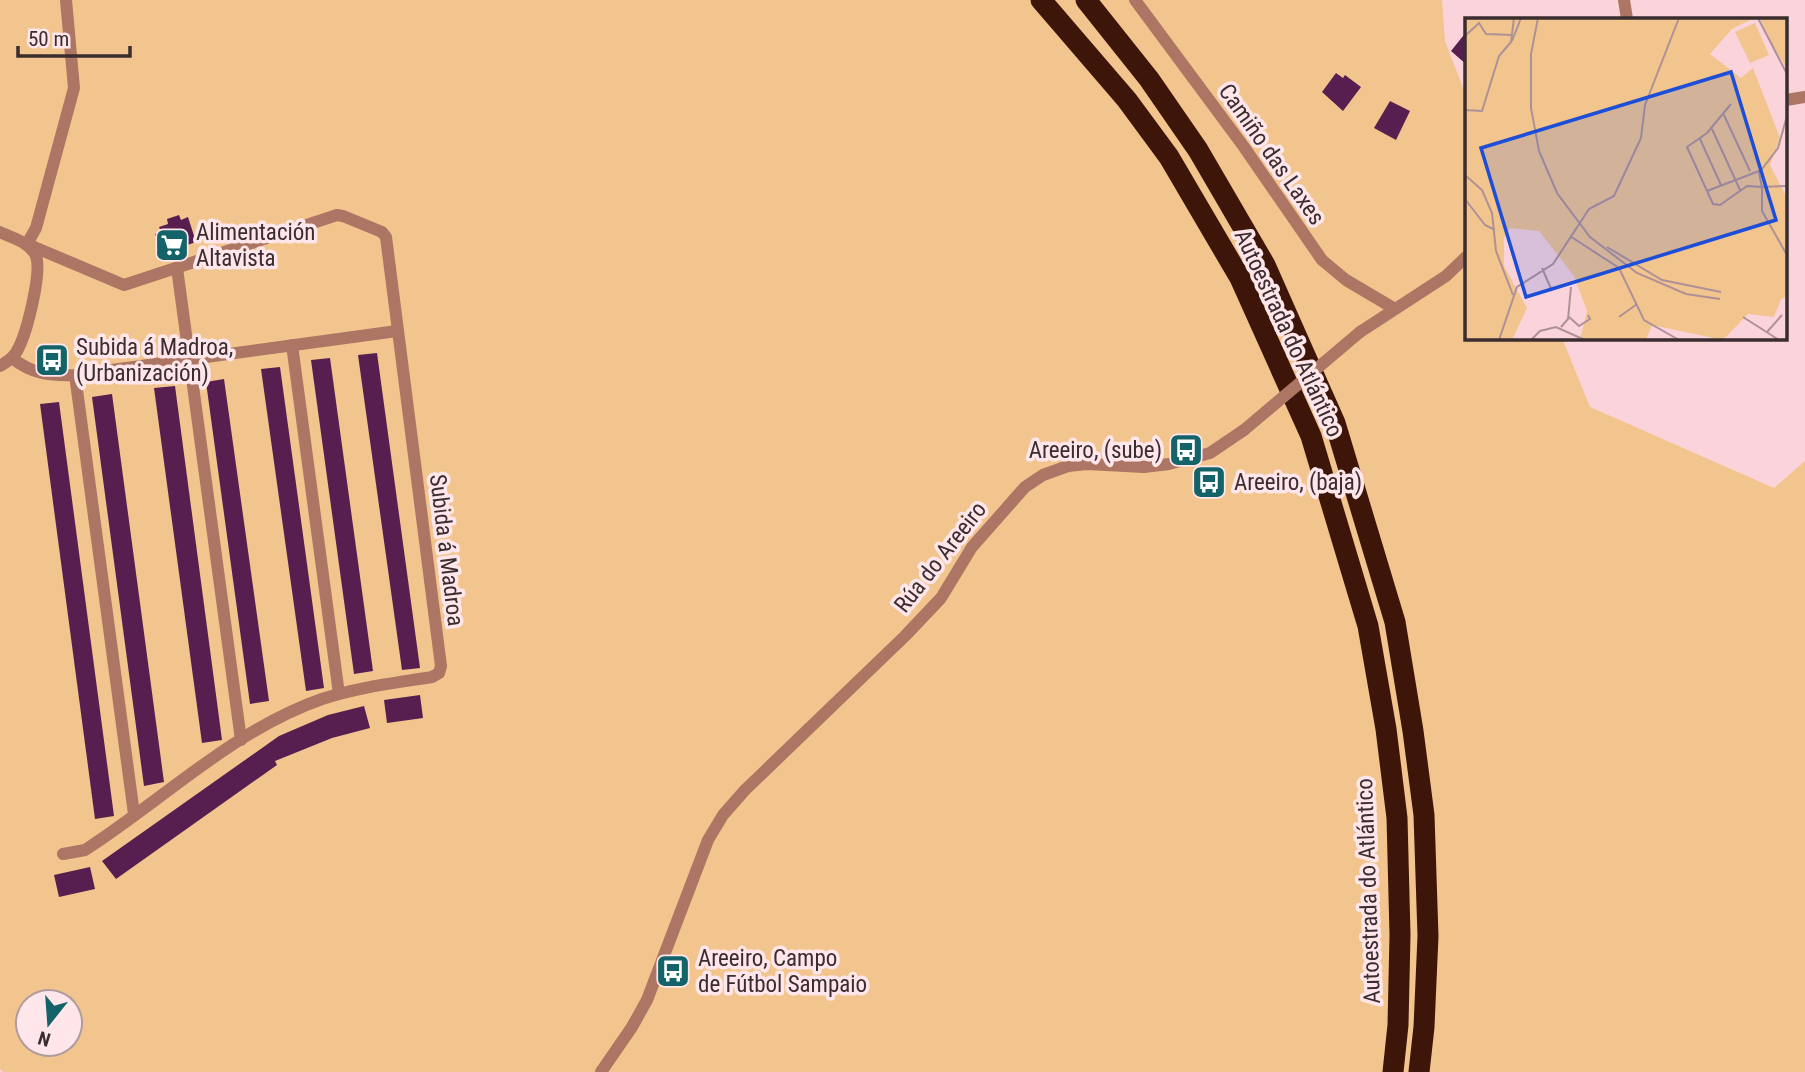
<svg xmlns="http://www.w3.org/2000/svg" width="1805" height="1072" font-family="'Roboto Condensed',sans-serif">
  <rect width="100%" height="100%" fill="#fbd4db"/>
  <path fill="#f2c48e" fill-rule="evenodd" d="M0,0H1442L1445,41L1467,98V338H1562L1590,407L1774,488L1805,461V1072H3L0,1069ZM28,1002H70V1044H28Z"/>
  <path fill="#571f4f" d="M1467,31V65L1451,51Z
    M1336,73L1343,78L1345,75L1361,87L1343,111L1322,92Z
    M1390,101L1410,111L1396,140L1374,128Z
    M179,215L181,220L188,217L196,242L162,254L155,234L161,232L159,227L168,224L167,219Z
    M377,353L420,668L402,670L358,355Z
    M330,358L373,671L354,674L311,360Z
    M280,367L324,688L306,691L261,369Z
    M224,379L269,701L250,704L206,382Z
    M175,386L222,740L202,743L154,388Z
    M112,394L164,782L144,786L92,397Z
    M59,402L114,816L95,819L40,404Z
    M420,695L423,718L387,723L384,700Z
    M364,706L370,728L332,738L275,761L277,765L116,879L102,861L279,736L328,715Z
    M90,867L95,889L59,897L54,875Z"/>
  <g fill="none" stroke-linecap="round" stroke-linejoin="round">
    <path stroke="#ac7564" stroke-width="12" d="M1135,0L1244,147L1322,260L1346,280L1395,309
      M1624,0L1627,19
      M1786,100L1805,97
      M0,232C12,238 30,242 36,256C42,273 27,331 19,347C15,357 8,361 0,366
      M177,268L241,740
      M1360,332L1446,276L1467,256
      M292,345L339,694
      M12,358C32,374 50,376 75,375L397,331
      M75,375L134,814
      M63,854L85,850C163,800 233,730 322,699C358,687 395,683 432,677L439,673L441,666L386,237L382,232L343,216L337,215L124,285L27,244L36,228L74,88L66,0
      M601,1072L632,1027L647,1000L708,840L723,815L745,790L905,636L941,598L972,547L1025,487L1043,475L1068,466L1087,464L1144,467L1169,464L1210,453L1244,430"/>
    <path stroke="#3e1609" stroke-width="21" d="M1041,0L1127,100L1169,157L1240,278L1311,436L1368,626L1386,729L1397,818L1400,935L1398,1025L1393,1072
      M1086,0L1149,79L1198,150L1265,265L1335,423L1395,622L1413,731L1424,815L1428,936L1424,1027L1419,1072"/>
    <path stroke="#ac7564" stroke-width="12" d="M1244,430L1360,332"/>
  </g>
  <defs>
    <g id="supermarket-square" transform="scale(1.75)"><rect x="-9" y="-9" width="18" height="18" rx="4" fill="#136369" stroke="#fee6ea"/><path d="M-6-5.5h2.5l.6 2H6L4.5 2H-2.5L-4.4-4H-6ZM-1.5 3.2a1.3 1.3 0 1 0 .1 0ZM3 3.2a1.3 1.3 0 1 0 .1 0Z" fill="#fff"/></g>
    <g id="bus-square" transform="scale(1.75)"><rect x="-9" y="-9" width="18" height="18" rx="4" fill="#136369" stroke="#fee6ea"/><path d="M-5-6H5V4H4V6H2V4H-2V6H-4V4H-5ZM-3.5-4V0h7V-4ZM-3.5 1.2v1.5H-2V1.2ZM2 1.2v1.5H3.5V1.2Z" fill="#fff"/></g>
  </defs>
  <g fill-rule="evenodd">
    <use href="#supermarket-square" x="172" y="245"/>
    <use href="#bus-square" x="52" y="360"/>
    <use href="#bus-square" x="1186" y="450"/>
    <use href="#bus-square" x="1209" y="482"/>
    <use href="#bus-square" x="673" y="971"/>
  </g>
  <g text-anchor="middle" stroke-width="7" stroke-linejoin="round" paint-order="stroke">
    <g font-size="23" fill="#3a2c2f" stroke="#fee6ea">
      <text transform="translate(1272 154) rotate(55)" y="8">Camiño das Laxes</text>
      <text transform="translate(1289 333) rotate(65)" y="8">Autoestrada do Atlántico</text>
      <text transform="translate(447 550) rotate(83)" y="8">Subida á Madroa</text>
      <text transform="translate(940 557) rotate(-52)" y="8">Rúa do Areeiro</text>
      <text transform="translate(1368 891) rotate(-92)" y="8">Autoestrada do Atlántico</text>
    </g>
    <g font-size="23" fill="#3a2c2f" stroke="#fee6ea" text-anchor="start">
      <text x="196" y="240">Alimentación<tspan x="196" dy="26">Altavista</tspan></text>
      <text x="76" y="355">Subida á Madroa,<tspan x="76" dy="26">(Urbanización)</tspan></text>
      <text x="1162" y="458" text-anchor="end">Areeiro, (sube)</text>
      <text x="1234" y="490">Areeiro, (baja)</text>
      <text x="698" y="966">Areeiro, Campo<tspan x="698" dy="26">de Fútbol Sampaio</tspan></text>
    </g>
  </g>
  <g transform="translate(1465 18)">
    <rect width="322" height="322" fill="#fbd4db"/>
    <path d="M0,0H289L267,11L245,36L276,60L288,50L315,120L305,147L322,180V279L316,281L309,299L283,296L258,322L187,307L181,322H115L122,293L109,258L74,213L45,210L39,220V248L62,290L47,322H0ZM295,0H322V51L307,26ZM290,5L304,37L285,45L270,14Z" fill="#f2c48e"/>
    <path fill="none" stroke="#ae9196" stroke-width="2" d="M73,0L66,36V90L74,133L92,175L125,219L172,255L221,276L255,281M293,0L322,56M0,18L14,5L21,16L47,17M47,23L56,0M266,86L242,115L222,129L248,186L255,187L282,168L297,169V193L322,237M0,92L17,93L34,38L46,24L49,0M258,95L285,153M322,98L313,130L294,155L297,169L322,168M247,111L275,172M235,121L256,167M0,157L17,172L27,195L31,233L48,277M242,173L294,153M0,181L20,207L30,212M105,218L154,250L179,302L214,322M142,229L197,262L256,274M77,250L87,273M103,298L114,308L125,301L123,297M154,299L172,286M278,299L314,322M96,309L103,301L106,269M302,314L317,297M34,322L52,269L88,246L124,191L149,178L176,120L180,87L214,0M66,322L75,313L91,309L120,322"/>
    <path fill="#1d4ed8" fill-opacity="0.15" stroke="#1d4ed8" stroke-width="3.5" d="M266,54L311,202L61,279L16,130Z"/>
    <rect width="322" height="322" fill="none" stroke="#3a2c2f" stroke-width="3.5"/>
  </g>
  <g transform="translate(49 1023) rotate(197)"><circle r="33" fill="#fee6ea" stroke="#b09c9f" stroke-width="2"/>
  <path d="M0-5L12 26L0 18L-12 26Z" fill="#136369"/>
  <text y="-10" font-size="19" font-weight="bold" text-anchor="middle" fill="#3a2c2f">N</text>
  </g>
  <path d="M18 46v10h112v-10" fill="none" stroke="#3a2c2f" stroke-width="3.5"/>
  <text x="28" y="46" font-size="21" fill="#3a2c2f" stroke="#fee6ea" stroke-width="5" paint-order="stroke">50 m</text>
</svg>
